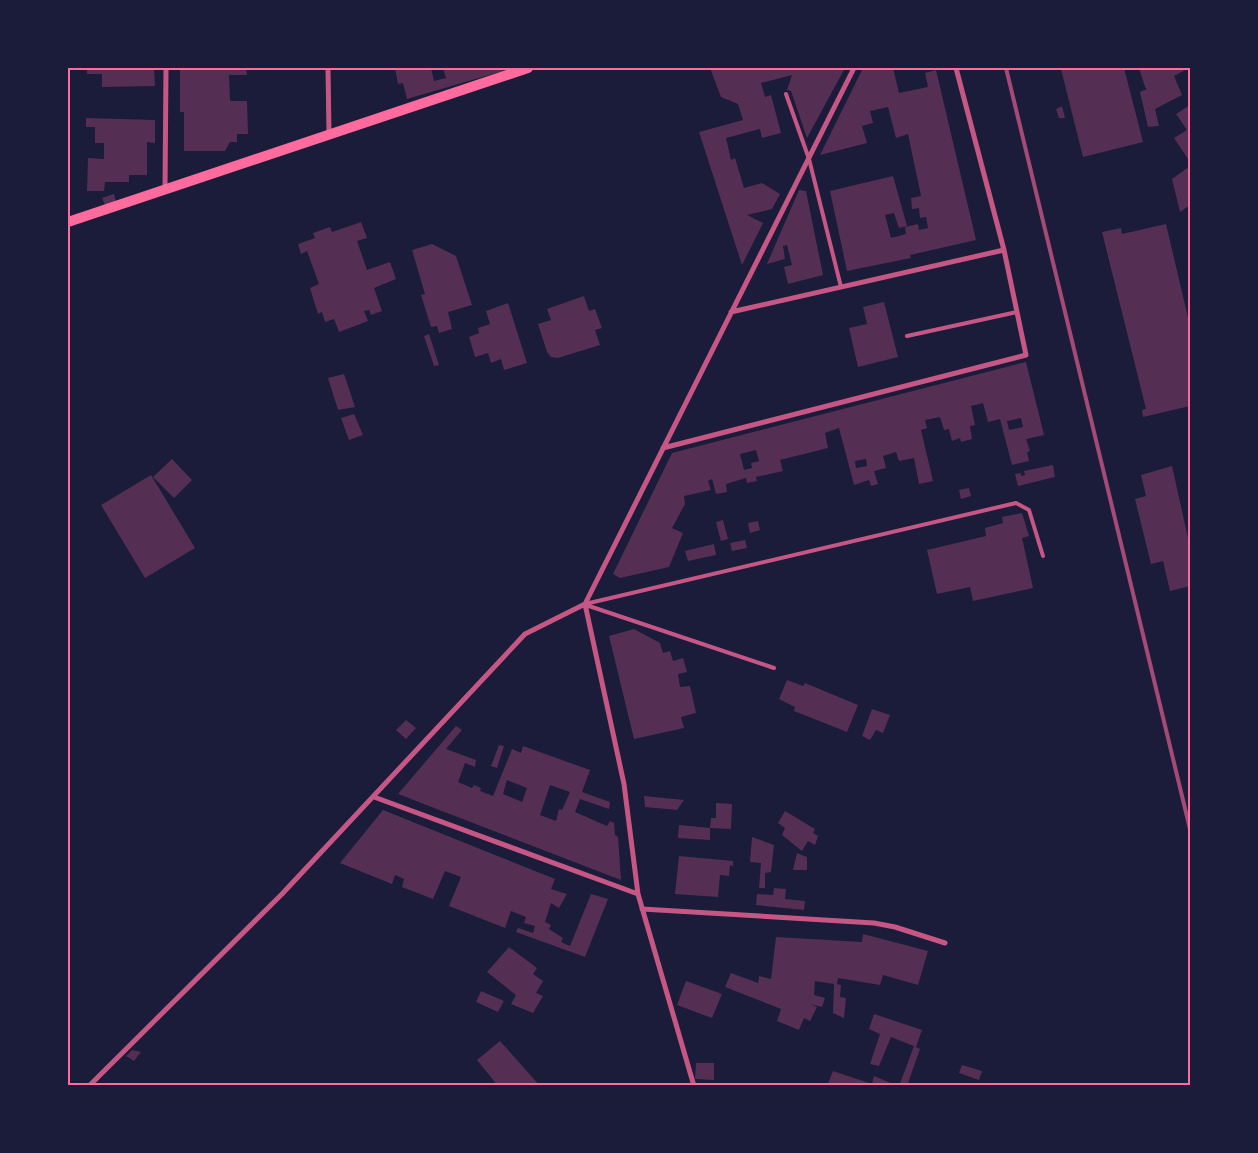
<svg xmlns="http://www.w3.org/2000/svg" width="1258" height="1153" font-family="Overpass,sans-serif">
  <rect width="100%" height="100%" fill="#1b1b3a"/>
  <path fill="#542f53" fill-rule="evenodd" d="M87,68H154L155,86L102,87V74H87Z
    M180,68H246L247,75H229L230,101H247L248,134H237V142H230L225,151H184V112H180Z
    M395,68H431L434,81L446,78L443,68H502L503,71L407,99L403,83L398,84Z
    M710,68H845L807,138L791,91L787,90L792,75L761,83L765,97L771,95L781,133L762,138L760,129L726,138L731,160L735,158L744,188L762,183L780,194L772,209L747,215L763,223L742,265L699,132L743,120L738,104L721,97Z
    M863,68H893L899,93L928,87L925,73L936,70L976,240L910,255L911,258L847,271L830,191L893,176L907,226L899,228L894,213L885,215L891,238L906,234L905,227L918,224L919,230L928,228L926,217L920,218L919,208L912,209L911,198L921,196L908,134L896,138L888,107L870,111L873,123L862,126L867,143L820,155Z
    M1067,68H1124L1143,142L1083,157L1061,69Z
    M1139,68H1189L1174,76L1182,95L1155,109L1159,126L1148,127L1140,92L1147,89L1145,87Z
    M1190,105V162L1174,138L1187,130L1176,114Z
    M1062,106L1065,118H1059L1056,109Z
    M86,118L155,120V143L147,142V175H129V182H105L104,191H87L88,158L104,159V143H95V127H86Z
    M1190,166V205L1180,212L1172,179Z
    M799,190L806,191L823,275L788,284L784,267L792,265L787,245L783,246L785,259L767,264Z
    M114,194L116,202L105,205L102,198Z
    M361,222L367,238L357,241L367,270L390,262L396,279L374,288L382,311L371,315L369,310L364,311L368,321L339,332L334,319L325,322L322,312L318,314L310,288L319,284L307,251L301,254L298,244L315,238L313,233L330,227L332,232Z
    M1166,224L1190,326V406L1143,417L1142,410L1146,409L1102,232L1121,228L1122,234Z
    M432,244L456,256L472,305L448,312L452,329L439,333L437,326L431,327L421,295L425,294L412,250Z
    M584,296L589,311L595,309L602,328L595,330L600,345L558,358L551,357L547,352L538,324L551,320L547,309Z
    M884,302L898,357L858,367L849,328L867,324L863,307Z
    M508,303L527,363L504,370L501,359L491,363L488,353L475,357L469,337L479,333L478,328L490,324L486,311Z
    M429,334L439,365L434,366L424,336Z
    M1026,362L1044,435L1026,439L1030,451L1027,452L1029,461L1012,465L1000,419L988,422L983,403L971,406L975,425L970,426L972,439L961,442L960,438L952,441L949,429L944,430L940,417L925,420L927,428L921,430L933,481L919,484L914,458L899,461L896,452L883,456L886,468L874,471L878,484L871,486L869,480L854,485L839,428L825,433L828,448L780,460L783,471L756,477L757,481L747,483L746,478L726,484L727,492L716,494L712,479L708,481L711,490L684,496L685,504L672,528L683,533L669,567L620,578L613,574L672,453ZM1021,418L1023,427L1009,430L1007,421ZM756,450L759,461L751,463L752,468L744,470L740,454ZM866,459L867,466L856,468L855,461Z
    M344,374L355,407L338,410L328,378Z
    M354,414L363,435L349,440L341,418Z
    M172,459L192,480L174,498L153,477Z
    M1053,465L1055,477L1018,486L1015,474L1021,473V476L1025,475L1024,471Z
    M1172,466L1190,547V586L1170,591L1163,561L1151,564L1135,499L1146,496L1141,475Z
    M151,475L195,548L145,578L101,505Z
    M969,488L971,496L961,499L959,490Z
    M1022,513L1029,536L1022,538L1033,588L973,601L970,587L937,594L927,550L986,536L985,528L1003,523L1002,517Z
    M723,520L728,539L721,541L716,522Z
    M758,521L760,530L750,533L748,523Z
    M745,540L747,548L732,551L730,543Z
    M714,544L716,555L688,561L685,551Z
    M634,629L660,643L663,653L670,651L673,661L683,658L687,672L678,674L680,687L690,686L696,713L681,717L684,728L634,739L609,636Z
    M787,680L803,686L805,683L858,705L847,732L794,711L795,707L779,699Z
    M872,709L890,715L883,733L876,730L870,740L862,736Z
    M406,720L416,728L406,739L396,730Z
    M456,726L462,730L446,749L476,760L475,767L465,763L458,782L472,788L474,785L481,788L480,791L493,796L512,749L521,753L523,746L590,770L582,792L610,802L609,809L580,799L575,812L607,826L610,821L614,823L615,835L618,837L621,880L398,794ZM507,780L527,788L522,802L503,794ZM550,785L570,792L562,810L559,809L556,821L540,815Z
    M499,745L504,746L497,768L491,766Z
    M644,796L684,800L677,810L645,807Z
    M716,803L732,804L731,829L710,828L711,818H716Z
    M383,810L555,879L551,889L567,894L559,908L551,903L545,922L551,925L549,929L563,938L561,942L570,946L591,894L608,899L585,957L516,932L518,928L533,933L535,926L524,923L526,917L511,911L505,928L449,906L461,877L445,871L433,899L402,887L404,879L395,875L392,884L340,863Z
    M785,811L815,829L813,833L818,836L815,845L808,841L802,851L782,835L785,828L778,823Z
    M679,825L710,828V840L678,838Z
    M752,837L774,845L771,872L765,873V888H759L761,863L750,862Z
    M797,853L807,857V870H793Z
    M679,856L733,861V866L730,865L729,876L720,875L718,897L675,894Z
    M774,888L786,889L785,899L805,901L804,910L756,905L757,894L773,895Z
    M863,934L928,951L918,985L883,975L880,985L838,978L837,984L841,985L840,997L846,998L844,1018L833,1013L834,984L815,981L814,995L825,998L822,1007L810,1004L817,1007L810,1021L804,1018L799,1030L777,1021L781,1009L725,987L731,973L758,983L759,976L771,979L776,937L862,942Z
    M509,947L537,968L533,974L543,981L536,993L543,996L533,1013L511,1004L516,995L487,972Z
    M686,981L722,994L712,1018L677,1005Z
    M481,991L504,1001L498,1012L476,1002Z
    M874,1014L922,1030L916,1047L920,1049L907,1086H899L914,1046L891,1037L879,1066L870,1064L880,1034L869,1029Z
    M500,1041L540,1086H498L477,1060Z
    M132,1050L141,1052L134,1061L126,1056Z
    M696,1063H714V1080L695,1079Z
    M962,1065L982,1071L979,1080L959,1073Z
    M833,1071L872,1084L874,1076L898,1086H827Z"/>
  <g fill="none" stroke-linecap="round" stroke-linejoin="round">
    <path stroke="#c65784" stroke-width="4" d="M786,94L809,159L841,287
      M907,336L1017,312
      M585,604L1016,503L1029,510L1043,556
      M586,605L774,668"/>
    <path stroke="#c65784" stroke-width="5" d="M328,68L329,134
      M165,189L166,68
      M731,312L1004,250
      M663,448L1026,355L1004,250L956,68
      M585,604L854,68
      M585,604L624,784L638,894L694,1086
      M374,797L638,894
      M642,909L874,923L895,927L945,943
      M89,1086L282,894L525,634L585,604"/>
    <path stroke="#ff6b9d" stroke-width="10" d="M68,222L528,68"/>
    <path stroke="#a44b75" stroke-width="4" d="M1006,68L1190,829"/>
  </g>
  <rect width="1258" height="1153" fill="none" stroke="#1b1b3a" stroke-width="138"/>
  <rect x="69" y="69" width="1120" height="1015" fill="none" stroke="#ff6b9d" stroke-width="2"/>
</svg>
